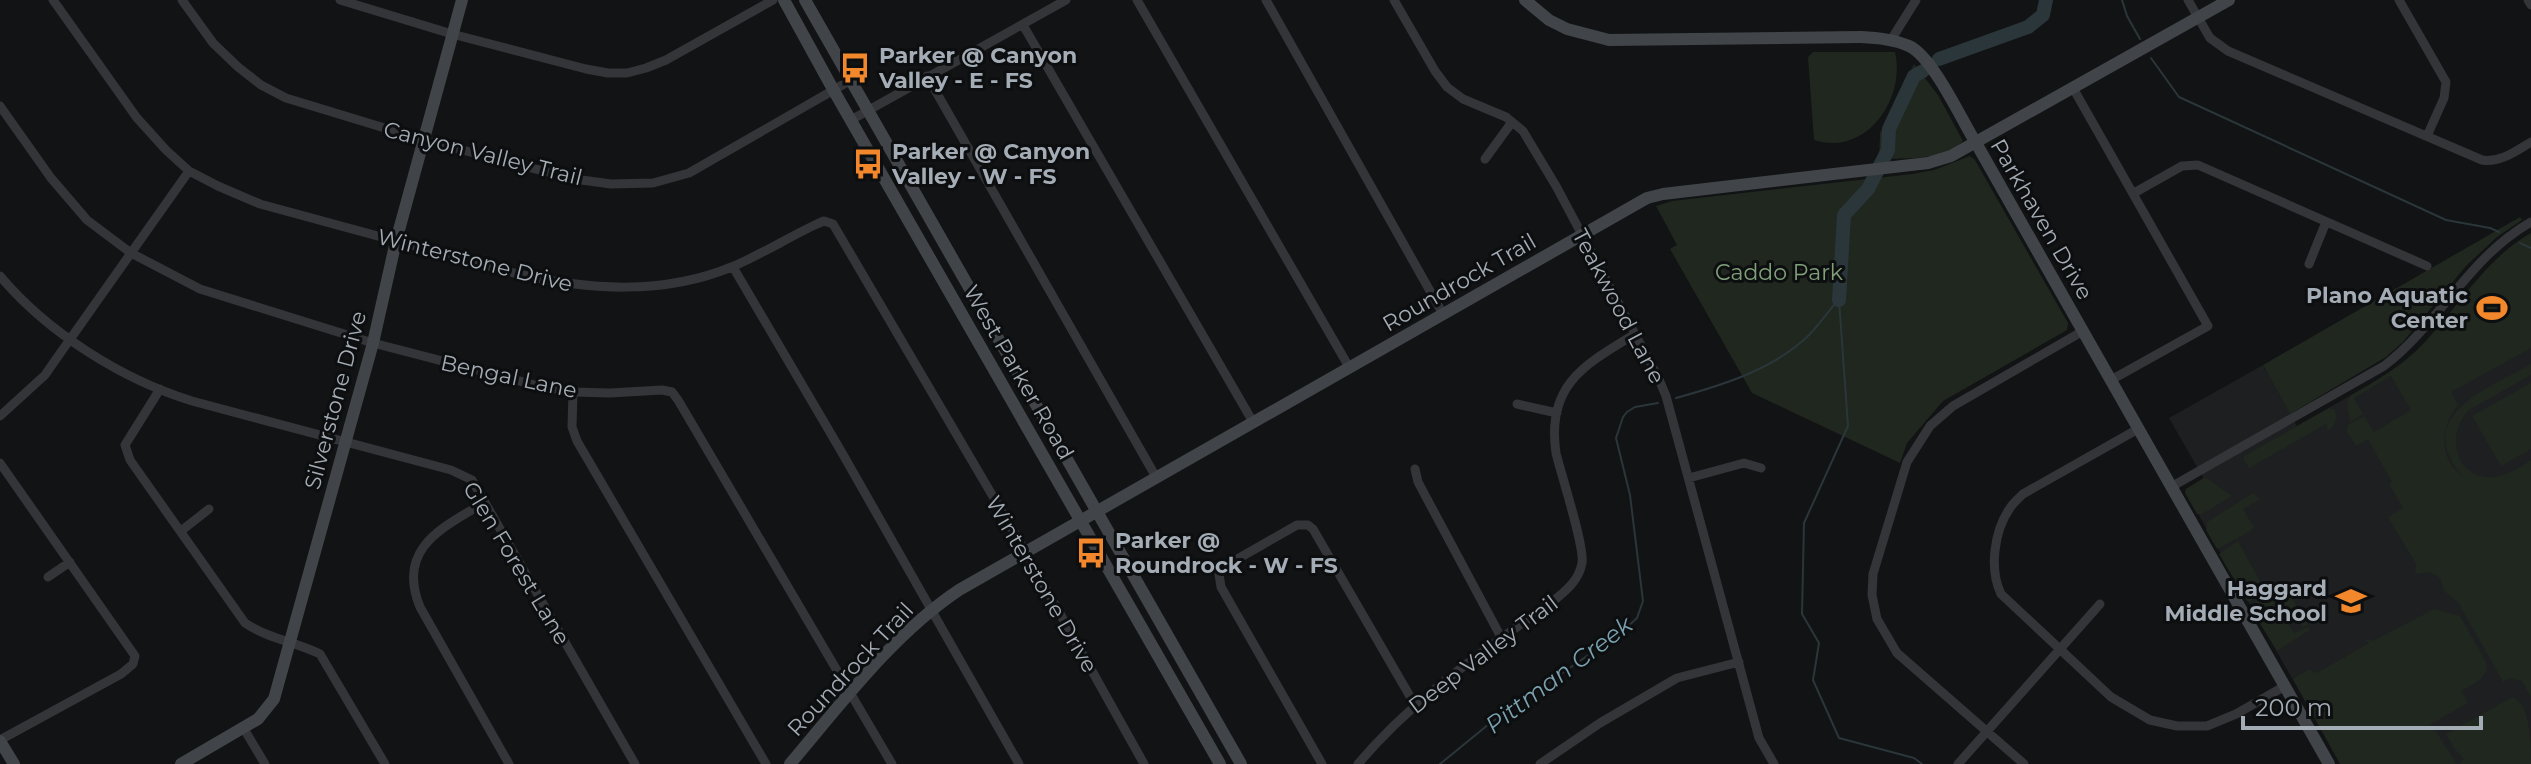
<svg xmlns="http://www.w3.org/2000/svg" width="2531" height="764" font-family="Montserrat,sans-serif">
  <rect width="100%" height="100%" fill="#121314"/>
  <path fill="#1e1f21" d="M2531,346V764H2341L2185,491L2204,479L2169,418L2263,365L2297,426L2395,370Z"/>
  <path fill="#1f271f" d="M1813,52H1895C1906,99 1866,157 1814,140L1808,57Z
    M1914,64L1938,95L1963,141C1943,161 1905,158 1879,159L1880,133Z
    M1970,156L1975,160L2068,323L2067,330L1943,401L1907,443L1900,463L1752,393L1670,249L1677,245L1656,206L1672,201L1912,174L1934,170Z
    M2520,217L2522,220L2497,237L2466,266L2403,342L2386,357L2290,414L2263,365Z
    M2531,233V348L2451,392L2458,405C2439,427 2439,460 2463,477C2411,416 2486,390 2531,364V375L2469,410C2444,436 2456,481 2496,477C2509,475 2520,467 2531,460V697L2522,681L2510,678L2503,682L2458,602L2444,591L2440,578L2430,572L2415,574L2416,564L2388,517L2403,508L2389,484L2392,482L2368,439L2356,446L2346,430L2349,424L2364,416L2374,432L2411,410L2391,376L2354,398L2363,414L2350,422L2347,402L2350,396C2377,380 2402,366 2424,343C2459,306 2486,258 2531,233Z
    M2531,383V449L2501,466L2472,416Z
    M2329,408L2334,409L2337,417L2332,428L2328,430L2326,424L2249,468L2243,459L2244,456Z
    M2205,477L2232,496L2202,514H2197L2185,493L2186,489Z
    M2253,493L2260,499L2243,509L2254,527L2251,531L2217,549L2206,530L2207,522Z
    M2238,541L2266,592L2249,602L2247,601L2219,554Z
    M2284,585L2308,625L2303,627L2298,618L2288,624L2294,633L2308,627L2310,630L2277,651L2249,606Z
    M2434,609L2460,616L2486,662C2489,678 2474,684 2461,691L2468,703L2431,724L2457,764H2340L2293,679L2309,669L2317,673L2369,643L2363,638L2373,641Z
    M2513,697C2531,706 2531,743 2531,764H2459L2464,759L2454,748L2446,734Z"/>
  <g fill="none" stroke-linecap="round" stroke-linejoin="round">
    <path stroke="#2b363a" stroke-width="2" d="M2122,0L2127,16L2140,39
      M2151,58L2179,97L2446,220L2490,228L2499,232
      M2520,243L2531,248
      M1839,300L1848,426L1804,523L1802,614L1819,643L1813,680L1839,738L1914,758L1922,764
      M1676,398C1723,385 1775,369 1810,334C1820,323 1829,311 1838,300
      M1440,764L1489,724L1623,631L1637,618L1643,601L1630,495L1616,438L1623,417L1627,412L1635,407L1658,403"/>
    <path stroke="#2b363a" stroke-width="14" d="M1939,59L2028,27L2043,15L2046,0
      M1839,300L1844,215L1868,189L1888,150L1889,129L1914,76L1923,71"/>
    <path stroke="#333539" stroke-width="9" d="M53,0L137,118L166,150L189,171L218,186L260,204L514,273C587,290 663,296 734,266C762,254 789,237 817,224L824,221L833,224L1025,551L1144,764
      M182,0L213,43L238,67L261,85L286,98L424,140L574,179L611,184L653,183L689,173L851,80
      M340,0L452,34L586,69L608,73H627L646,68L666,60L773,0
      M1137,0L1349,367
      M1266,0L1443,314
      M1394,0L1435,71L1447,87L1463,99L1506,117L1523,131L1556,186L1658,377L1666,396L1759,738L1774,764
      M2188,0L2210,38L2228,51L2482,160C2500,163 2516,151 2531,142
      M2399,0L2446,82L2444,98L2427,136
      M2528,0L2531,5
      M1023,25L1253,422
      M1891,40L1916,0
      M927,76L1156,477
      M2073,88L2208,326L2111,380
      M0,106L51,178L87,220L131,253L200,289L373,343L535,385L573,392L610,393L662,390L672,392L678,400L892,764
      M851,120L1066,0
      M1485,159L1512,122
      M2134,193L2182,166L2198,165L2427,266
      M2309,264L2326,222
      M733,267L841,451L1019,764
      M0,276C47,332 121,379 192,401L451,470L472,480L635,764
      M160,389L125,445L130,460L245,623C269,639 296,642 320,654L385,764
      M573,392L572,427L577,441L766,764
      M1517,404L1557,413
      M0,416L45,375L54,362L189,171
      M2138,429L2023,494C2019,498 2013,503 2010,508C1994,531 1989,569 2001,594L2111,697L2150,720L2177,726H2207L2236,714L2285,686
      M0,463L135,656L133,664L121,674L0,740
      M1415,469L1418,482L1502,639
      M1689,478L1744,463L1761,468
      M2171,487L2384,366C2439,324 2469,257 2531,222
      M485,502C442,528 396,548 420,607L509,764
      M181,531L209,509
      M48,577L70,562
      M244,729L265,764
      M1322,764L1221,587L1219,574L1227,565L1297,525H1308L1313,529L1415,705
      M1358,764C1415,696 1486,650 1557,598C1569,588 1579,579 1582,563C1585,547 1561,474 1556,453C1546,385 1584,365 1635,334
      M1540,764L1600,723L1677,678L1739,662
      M1958,764L2100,604
      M2024,764L1897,653L1877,619L1872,595L1873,574L1907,462L1930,426L1953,406L2083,331"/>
    <path stroke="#414549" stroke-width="12" d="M784,0L834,91L1220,764
      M805,0L1241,764
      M1525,0L1549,20L1567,29L1609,40L1860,37C1876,38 1894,39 1909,46C1933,57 1961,119 1976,143L2329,764
      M0,741L14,764
      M181,764L258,719L274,699L373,343L396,241L462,0
      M790,764C841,704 892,635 959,590L1647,198L1663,194L1928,163L1951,156L2229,0"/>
  </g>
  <defs>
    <g id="bus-bare" transform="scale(2.4)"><path d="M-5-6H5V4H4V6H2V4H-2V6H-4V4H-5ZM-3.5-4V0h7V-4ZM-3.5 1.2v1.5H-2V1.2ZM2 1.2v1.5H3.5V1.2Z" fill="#f2872c" stroke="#0d0e0f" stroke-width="2.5" paint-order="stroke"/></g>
    <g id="stadium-bare" transform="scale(2.4)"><path d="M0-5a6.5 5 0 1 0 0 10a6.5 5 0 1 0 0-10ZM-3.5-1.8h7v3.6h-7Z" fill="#f2872c" stroke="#0d0e0f" stroke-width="2.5" paint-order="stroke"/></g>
    <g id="school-bare" transform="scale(2.4)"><path d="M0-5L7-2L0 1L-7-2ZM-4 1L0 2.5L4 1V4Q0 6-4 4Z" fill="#f2872c" stroke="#0d0e0f" stroke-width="2.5" paint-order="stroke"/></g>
  </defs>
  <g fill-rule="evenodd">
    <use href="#bus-bare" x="855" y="68"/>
    <use href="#bus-bare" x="868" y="164"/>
    <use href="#stadium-bare" x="2492" y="308"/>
    <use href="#bus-bare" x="1091" y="553"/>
    <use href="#school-bare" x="2351" y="601"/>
  </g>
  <g text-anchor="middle" stroke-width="6" stroke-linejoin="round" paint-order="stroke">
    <g font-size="22" font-weight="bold" fill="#a4acb5" stroke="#0d0e0f" text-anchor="start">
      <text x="879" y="63">Parker @ Canyon<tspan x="879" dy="25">Valley - E - FS</tspan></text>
      <text x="892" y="159">Parker @ Canyon<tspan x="892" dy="25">Valley - W - FS</tspan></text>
      <text x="2468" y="303" text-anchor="end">Plano Aquatic<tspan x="2468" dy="25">Center</tspan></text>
      <text x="1115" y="548">Parker @<tspan x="1115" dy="25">Roundrock - W - FS</tspan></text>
      <text x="2327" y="596" text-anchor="end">Haggard<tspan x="2327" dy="25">Middle School</tspan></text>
    </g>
    <g font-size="22" fill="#a4acb5" stroke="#0d0e0f">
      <text transform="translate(483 153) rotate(14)" y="8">Canyon Valley Trail</text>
      <text transform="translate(2042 219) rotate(60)" y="8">Parkhaven Drive</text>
      <text transform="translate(475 260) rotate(14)" y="8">Winterstone Drive</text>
      <text transform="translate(1459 282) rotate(-30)" y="8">Roundrock Trail</text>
      <text transform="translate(1619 306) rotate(62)" y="8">Teakwood Lane</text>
      <text transform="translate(1019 372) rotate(60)" y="8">West Parker Road</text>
      <text transform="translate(509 376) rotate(12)" y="8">Bengal Lane</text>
      <text transform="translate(335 400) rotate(-75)" y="8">Silverstone Drive</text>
      <text transform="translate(517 563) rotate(59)" y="8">Glen Forest Lane</text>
      <text transform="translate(1042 584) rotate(60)" y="8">Winterstone Drive</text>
      <text transform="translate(1483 654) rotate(-37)" y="8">Deep Valley Trail</text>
      <text transform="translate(850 669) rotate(-47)" y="8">Roundrock Trail</text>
    </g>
    <g font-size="22" fill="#80a07a" stroke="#0d0e0f">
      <text x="1779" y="280">Caddo Park</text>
    </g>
    <g font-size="24" font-style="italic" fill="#7aa2b0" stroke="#0d0e0f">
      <text transform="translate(1559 675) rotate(-37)" y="8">Pittman Creek</text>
    </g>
  </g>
  <path d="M2243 716v12h238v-12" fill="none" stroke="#a4acb5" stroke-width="4"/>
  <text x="2255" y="716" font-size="24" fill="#a4acb5" stroke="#0d0e0f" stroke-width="6" paint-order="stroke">200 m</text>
</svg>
